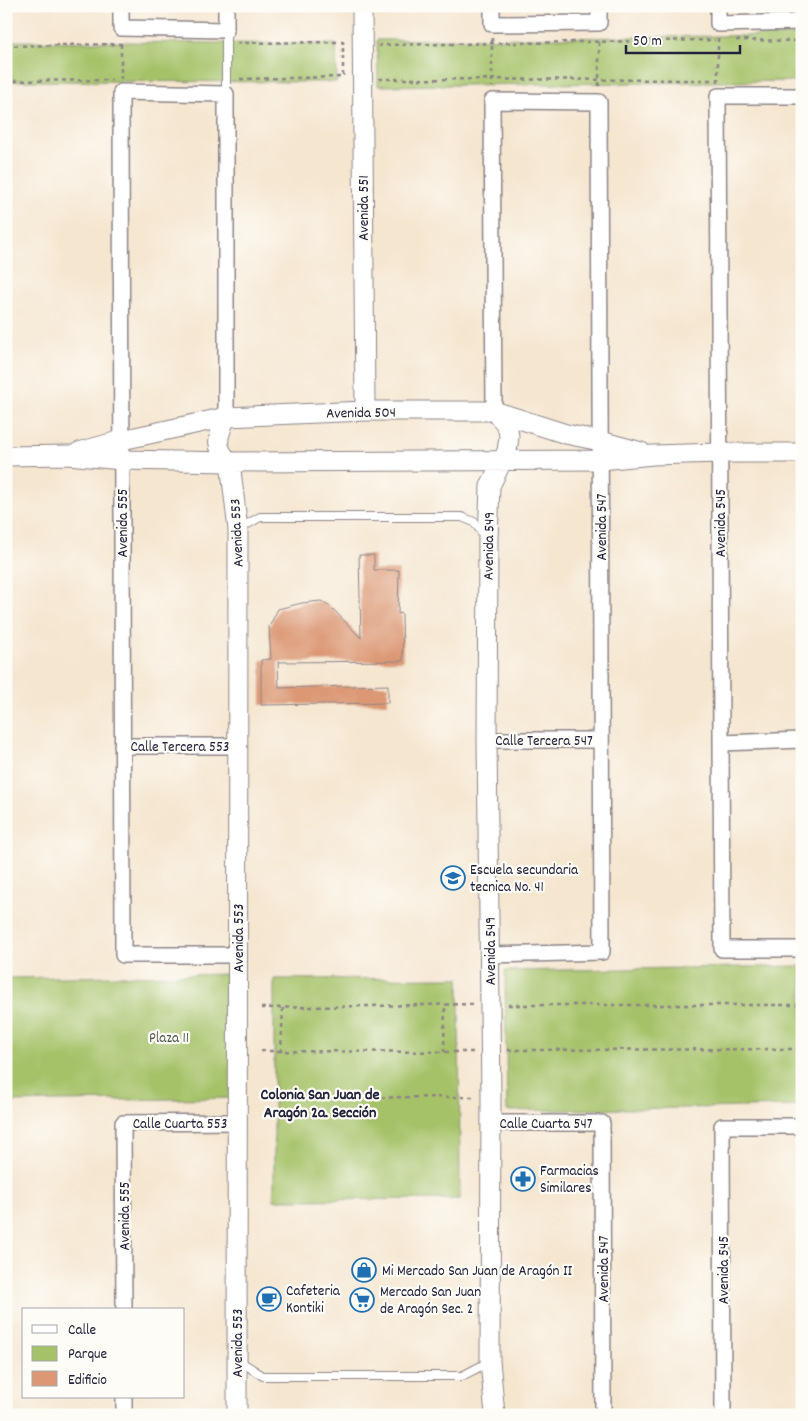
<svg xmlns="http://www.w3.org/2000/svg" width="808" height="1421" font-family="Dekko,sans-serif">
  <rect width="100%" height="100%" fill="#fdfcf7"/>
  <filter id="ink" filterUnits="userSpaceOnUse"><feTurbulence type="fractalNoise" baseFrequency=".02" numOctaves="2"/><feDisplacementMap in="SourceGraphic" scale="10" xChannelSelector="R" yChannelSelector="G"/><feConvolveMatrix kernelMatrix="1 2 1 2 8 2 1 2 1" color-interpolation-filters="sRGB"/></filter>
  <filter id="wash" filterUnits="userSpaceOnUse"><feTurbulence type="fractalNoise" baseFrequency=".0096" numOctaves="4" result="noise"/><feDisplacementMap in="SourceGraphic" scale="20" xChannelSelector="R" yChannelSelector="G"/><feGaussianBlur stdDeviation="1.12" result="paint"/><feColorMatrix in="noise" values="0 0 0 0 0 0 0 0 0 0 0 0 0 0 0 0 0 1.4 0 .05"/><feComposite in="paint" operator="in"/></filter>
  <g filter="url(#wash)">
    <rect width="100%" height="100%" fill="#f5e6d0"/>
    <path fill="#a6c269" stroke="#647252" d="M802,35V81L378,86L377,40Z
      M6,41L336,44L337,82L6,81Z
      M802,966V1106L507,1111L505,971Z
      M232,974L233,1098L6,1102V978Z
      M459,978L460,1199L274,1200V979Z"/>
    <g id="blocks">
      <path fill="#dc9875" d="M359,555H374V570H399L398,613L402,614L403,661L278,662L279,688L388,685V703L261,705V660L271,659L269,627L278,609L302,603L321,601L330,606L361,638Z"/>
    </g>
  </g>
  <g filter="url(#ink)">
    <use href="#blocks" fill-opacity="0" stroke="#8c8486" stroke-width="1"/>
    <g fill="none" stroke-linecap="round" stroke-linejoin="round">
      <g stroke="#8c8486" stroke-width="10">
        <path id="service" d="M226,94V30
          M239,529L260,517H462L474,522L485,536
          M238,1360L263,1376H462L489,1362"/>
      </g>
      <g stroke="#8c8486" stroke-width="18">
        <path id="minor" d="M121,6V28L226,30V6
          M492,6V24L599,23V6
          M718,6V24L802,22
          M802,96H718L722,949H802
          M226,417V94L121,92L123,955H238
          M487,740H601
          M721,743L802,740
          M122,746H238
          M490,955L602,952L599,102L492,101L494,411
          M491,1123H602L603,1415
          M124,1310L123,1123L237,1122
          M124,1397V1415
          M723,1415L722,1126H802"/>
      </g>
      <g stroke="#8c8486" stroke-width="21">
        <path id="tertiary" d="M362,6L365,411
          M494,411L504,422L508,429L509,437L507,451L490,486L488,539L487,740L491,1097L490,1361L495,1415
          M226,417C219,435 212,446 230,462
          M79,452L122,440L226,417L365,411H494L566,434L600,441L641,452
          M6,456L68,455L122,460L230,462L601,460L653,455L720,453H802
          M230,462L238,530L237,1415"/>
      </g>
      <path stroke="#8c8486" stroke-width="2.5" stroke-dasharray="4 4" stroke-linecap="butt" d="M492,38V87
        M718,38V83
        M736,40L802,41
        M599,42V89
        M237,43L343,42V77L238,79
        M121,44V79
        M6,46L122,44
        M380,47V45L715,40
        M380,78V79L715,80
        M6,81L112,80
        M508,1005H802
        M261,1008L474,1004
        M508,1050L802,1049
        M261,1051L474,1052
        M281,1052L283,1007
        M444,1052L445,1005
        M261,1098L474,1097"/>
      <use href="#service" stroke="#fff" stroke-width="8"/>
      <use href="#minor" stroke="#fff" stroke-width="15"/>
      <use href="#tertiary" stroke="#fff" stroke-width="19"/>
    </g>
  </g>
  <defs>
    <g id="school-ring" transform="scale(1.25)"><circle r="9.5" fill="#fdfcf7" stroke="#1f6fb2" stroke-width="1.5"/><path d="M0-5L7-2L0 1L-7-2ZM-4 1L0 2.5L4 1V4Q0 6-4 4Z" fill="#1f6fb2"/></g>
    <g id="pharmacy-ring" transform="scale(1.25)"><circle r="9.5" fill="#fdfcf7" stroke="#1f6fb2" stroke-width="1.5"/><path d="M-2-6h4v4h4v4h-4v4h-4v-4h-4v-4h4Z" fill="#1f6fb2"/></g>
    <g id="shop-ring" transform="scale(1.25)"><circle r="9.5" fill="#fdfcf7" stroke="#1f6fb2" stroke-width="1.5"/><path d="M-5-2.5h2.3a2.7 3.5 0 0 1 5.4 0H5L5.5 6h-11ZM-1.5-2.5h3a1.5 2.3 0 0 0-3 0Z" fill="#1f6fb2"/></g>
    <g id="cafe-ring" transform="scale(1.25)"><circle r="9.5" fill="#fdfcf7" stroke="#1f6fb2" stroke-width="1.5"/><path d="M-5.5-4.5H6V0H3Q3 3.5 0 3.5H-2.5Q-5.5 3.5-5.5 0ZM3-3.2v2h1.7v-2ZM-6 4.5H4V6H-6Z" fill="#1f6fb2"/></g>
    <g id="supermarket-ring" transform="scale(1.25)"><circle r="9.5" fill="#fdfcf7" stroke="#1f6fb2" stroke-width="1.5"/><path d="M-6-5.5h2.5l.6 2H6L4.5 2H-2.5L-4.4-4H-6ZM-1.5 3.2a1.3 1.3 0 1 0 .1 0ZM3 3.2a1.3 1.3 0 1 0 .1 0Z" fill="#1f6fb2"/></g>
  </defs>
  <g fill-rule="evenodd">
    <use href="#school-ring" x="453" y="878"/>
    <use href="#pharmacy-ring" x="523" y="1179"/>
    <use href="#shop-ring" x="364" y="1270"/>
    <use href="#cafe-ring" x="269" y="1299"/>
    <use href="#supermarket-ring" x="362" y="1300"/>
  </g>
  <g text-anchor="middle" stroke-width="4.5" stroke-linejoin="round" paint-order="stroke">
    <g font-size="15" fill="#22223b" stroke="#fdfcf7">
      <text transform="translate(363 208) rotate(-90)" y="5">Avenida 551</text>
      <text transform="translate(361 412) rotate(-1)" y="5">Avenida 504</text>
      <text transform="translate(122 523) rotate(-90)" y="5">Avenida 555</text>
      <text transform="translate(720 523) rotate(-90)" y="5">Avenida 545</text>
      <text transform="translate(601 527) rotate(-90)" y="5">Avenida 547</text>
      <text transform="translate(236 533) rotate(-93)" y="5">Avenida 553</text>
      <text transform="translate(488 546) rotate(-89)" y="5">Avenida 549</text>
      <text x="544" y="745">Calle Tercera 547</text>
      <text x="180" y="751">Calle Tercera 553</text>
      <text transform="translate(238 938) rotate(-90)" y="5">Avenida 553</text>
      <text transform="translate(490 951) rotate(-90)" y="5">Avenida 549</text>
      <text x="180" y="1128">Calle Cuarta 553</text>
      <text x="546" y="1128">Calle Cuarta 547</text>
      <text transform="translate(124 1216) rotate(-90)" y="5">Avenida 555</text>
      <text transform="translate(603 1269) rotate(-90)" y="5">Avenida 547</text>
      <text transform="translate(723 1270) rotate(-90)" y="5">Avenida 545</text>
      <text transform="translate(237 1343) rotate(-90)" y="5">Avenida 553</text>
    </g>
    <g font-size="15" fill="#22223b" stroke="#fdfcf7" text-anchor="start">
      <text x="470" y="874">Escuela secundaria<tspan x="470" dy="17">tecnica No. 41</tspan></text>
      <text x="540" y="1175">Farmacias<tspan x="540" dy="17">Similares</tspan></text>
      <text x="382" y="1275">Mi Mercado San Juan de Aragón II</text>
      <text x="286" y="1295">Cafeteria<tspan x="286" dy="17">Kontiki</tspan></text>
      <text x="380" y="1296">Mercado San Juan<tspan x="380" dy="17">de Aragón Sec. 2</tspan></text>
    </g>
    <g font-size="15" fill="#505a4b" stroke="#fdfcf7">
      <text x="169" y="1042">Plaza 11</text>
    </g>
    <g font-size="16" font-weight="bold" fill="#22223b" stroke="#fdfcf7">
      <text x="320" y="1099">Colonia San Juan de<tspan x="320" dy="18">Aragón 2a. Sección</tspan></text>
    </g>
  </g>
  <rect width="808" height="1421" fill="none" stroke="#fdfcf7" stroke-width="25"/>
  <rect x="22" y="1308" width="162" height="90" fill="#fdfcf7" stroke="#a5a5ac"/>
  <rect x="32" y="1325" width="25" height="8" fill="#ffffff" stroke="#a5a5ac"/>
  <text x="68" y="1334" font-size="15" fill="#22223b">Calle</text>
  <rect x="32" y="1346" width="25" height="15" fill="#a6c269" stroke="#a5a5ac"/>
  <text x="68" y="1358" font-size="15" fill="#22223b">Parque</text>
  <rect x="32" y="1371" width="25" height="15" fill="#dc9875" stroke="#a5a5ac"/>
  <text x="68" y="1384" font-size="15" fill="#22223b">Edificio</text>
  <path d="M626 45v8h114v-8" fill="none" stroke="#22223b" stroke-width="2.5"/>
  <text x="633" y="45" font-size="15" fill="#22223b" stroke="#fdfcf7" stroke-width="4" paint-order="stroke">50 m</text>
</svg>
